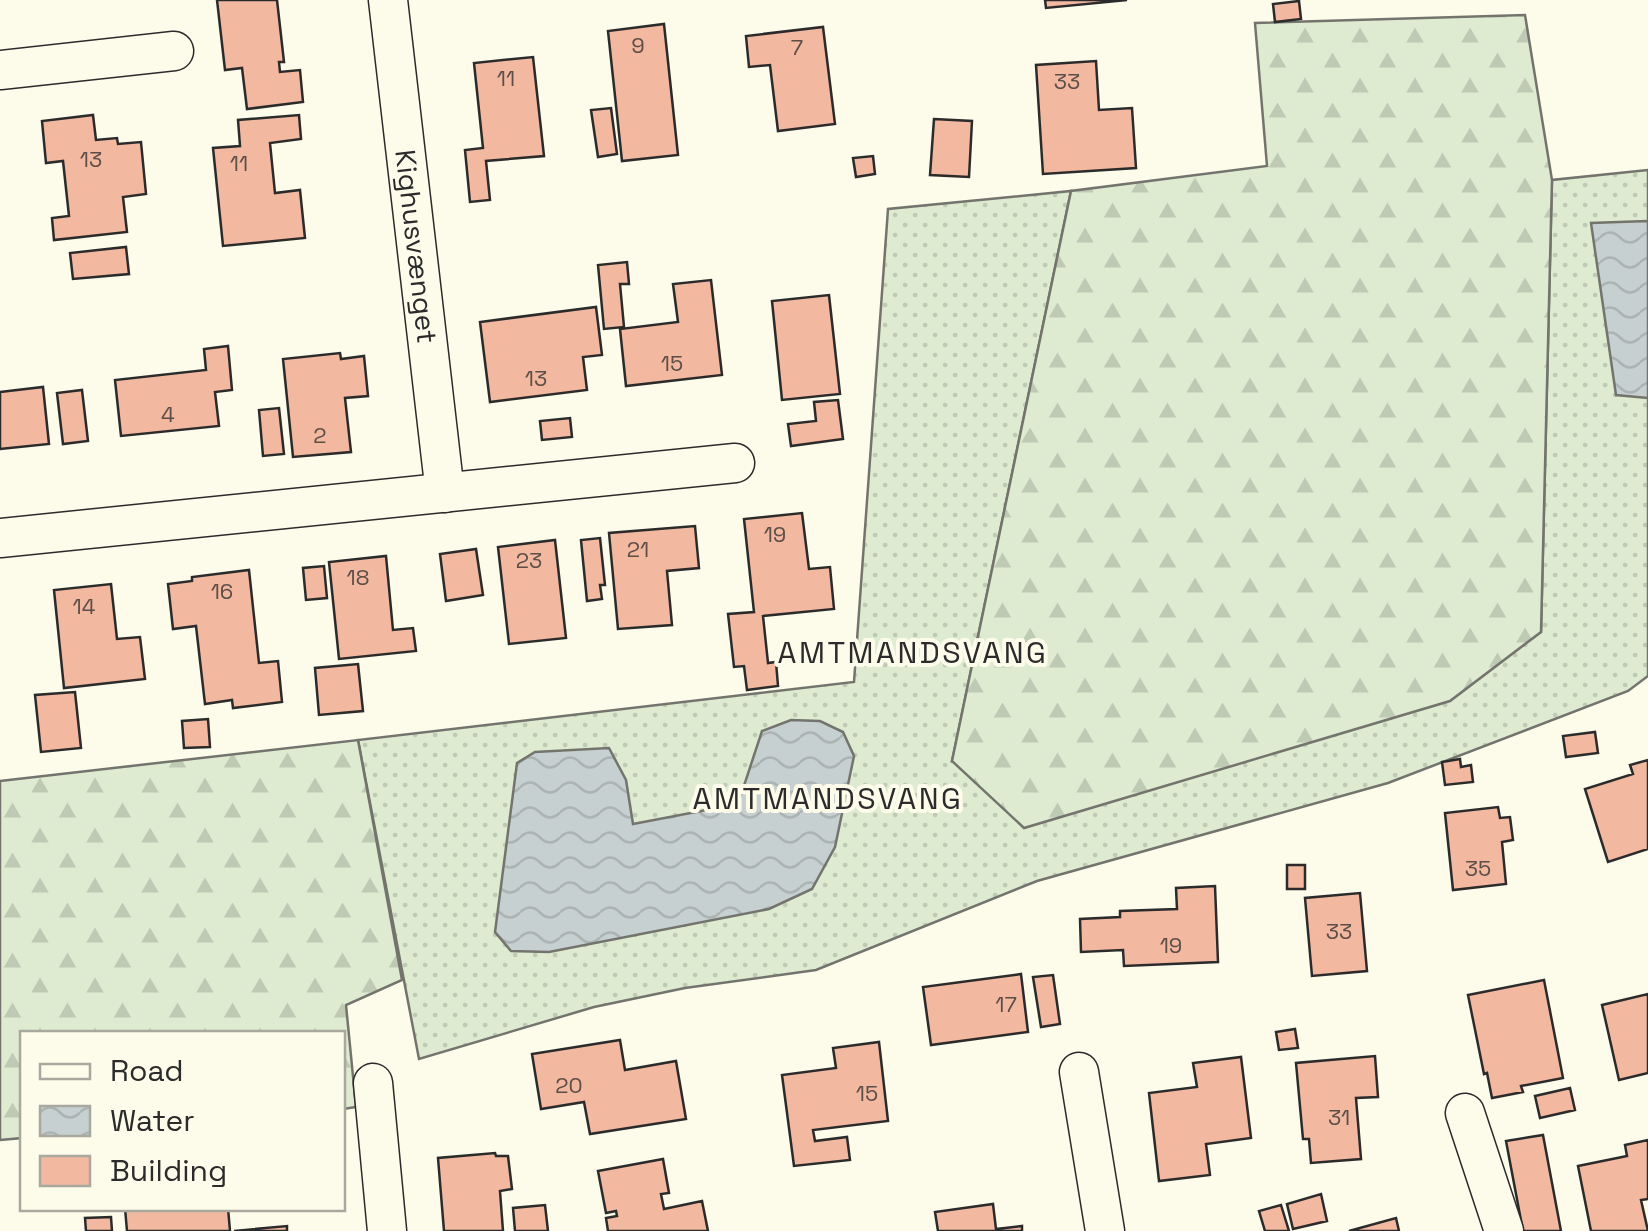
<svg xmlns="http://www.w3.org/2000/svg" width="1648" height="1231" font-family="'Space Grotesk',sans-serif">
  <defs>
    <pattern id="grass-dots" width="8" height="8" patternUnits="userSpaceOnUse" patternTransform="scale(2.5)"><rect width="8" height="8" fill="#deebd1"/><path d="M2 2h.1M6 6h.1" fill="none" stroke="#bfcab4" stroke-width="1.8" stroke-linecap="round"/></pattern>
    <pattern id="forest-firs" width="22" height="20" patternUnits="userSpaceOnUse" patternTransform="scale(2.5)"><rect width="22" height="20" fill="#deebd1"/><path d="M5 1l3.5 6h-7zM16 11l3.5 6h-7z" fill="#bfcab4"/></pattern>
    <pattern id="water-waves" width="16" height="10" patternUnits="userSpaceOnUse" patternTransform="scale(2.5)"><rect width="16" height="10" fill="#c7d0d0"/><path d="M0 5q4-4 8 0t8 0" fill="none" stroke="#abb3b3"/></pattern>
  </defs>
  <rect width="100%" height="100%" fill="#fdfbea"/>
  <path fill="url(#grass-dots)" stroke="#74746e" stroke-width="2.5" d="M1648,170V676L1628,691L1388,783L1037,881L816,970L685,988L594,1007L419,1059L358,740L854,682L888,209L1071,191L952,761L1541,632L1552,180Z"/>
  <path fill="url(#forest-firs)" stroke="#74746e" stroke-width="2.5" d="M1525,15L1552,180L1541,632L1450,701L1024,828L952,761L1071,191L1267,166L1255,23Z
    M358,740L402,980L346,1005L356,1107L343,1109L342,1034H22V1138L0,1140V781Z"/>
  <path fill="url(#water-waves)" stroke="#74746e" stroke-width="2.5" d="M1648,221V398L1616,395L1591,223Z
    M791,720L820,721L843,732L854,756L835,847L812,889L769,909L549,952L511,951L495,932L517,763L535,752L609,748L626,780L633,824L738,804L762,731Z"/>
  <path fill="#f2b8a0" stroke="#2b2b2b" stroke-width="2.5" d="M217,0H277L284,62H279L280,72L300,70L303,102L247,109L242,68L225,70Z
    M1045,0H1127L1046,8Z
    M1299,1L1301,19L1275,22L1273,4Z
    M664,24L678,155L622,161L608,31Z
    M823,27L835,124L778,131L770,65L749,67L746,36Z
    M533,57L544,156L486,161L490,200L470,202L465,150L483,148L474,63Z
    M1096,61L1099,110L1132,108L1136,168L1043,174L1036,65Z
    M611,108L617,154L598,157L591,110Z
    M93,115L96,140L117,138L118,144L141,142L146,194L123,197L127,232L54,240L52,218L69,216L63,161L46,163L42,121Z
    M299,115L301,139L270,143L275,193L300,190L305,238L223,246L213,148L240,146L238,120Z
    M934,119L972,121L969,177L930,175Z
    M873,156L875,174L856,177L853,158Z
    M126,247L129,274L73,279L70,253Z
    M627,262L629,284H620L624,327L604,329L598,265Z
    M711,280L722,375L626,386L620,329L678,322L673,284Z
    M829,295L840,394L782,400L772,301Z
    M596,307L602,355L583,357L587,390L490,402L480,322Z
    M228,346L232,390L215,392L219,426L121,436L115,380L206,370L204,349Z
    M340,353L341,359L364,356L368,396L345,398L351,452L293,457L283,359Z
    M43,387L49,444L0,449V392Z
    M82,390L88,441L63,444L57,393Z
    M838,400L843,439L791,446L788,424L816,421L814,402Z
    M279,408L284,454L263,456L259,410Z
    M570,418L572,437L542,440L540,421Z
    M802,513L809,569L830,567L834,609L763,616L768,663L776,662L778,686L747,690L744,666L734,667L728,614L754,612L744,519Z
    M695,526L699,568L667,571L672,625L618,629L609,533Z
    M600,538L605,585H600L602,599L587,601L581,540Z
    M555,540L566,638L509,644L498,547Z
    M476,549L483,595L446,601L440,554Z
    M386,556L393,630L413,628L416,651L339,659L329,562Z
    M324,566L327,598L306,600L303,568Z
    M249,570L259,663L278,661L282,702L233,708L232,700L205,704L196,626L173,629L168,584L192,581V577Z
    M111,584L117,639L140,637L145,679L64,688L54,590Z
    M358,664L363,711L319,715L315,668Z
    M75,692L81,748L41,752L35,695Z
    M208,719L210,747L184,748L182,721Z
    M1595,732L1598,753L1566,757L1563,736Z
    M1460,759L1461,767L1471,765L1473,782L1445,785L1442,762Z
    M1648,760V849L1608,862L1585,789L1633,774L1630,765Z
    M1498,807L1500,818L1510,817L1513,840L1502,842L1506,884L1453,890L1445,813Z
    M1287,865H1305V889H1287Z
    M1215,886L1218,962L1124,966L1123,950L1081,952L1080,919L1120,917V911L1177,909L1176,888Z
    M1360,893L1367,971L1312,976L1305,898Z
    M1021,974L1028,1032L931,1045L923,987Z
    M1053,975L1060,1024L1041,1027L1033,977Z
    M1544,980L1563,1078L1521,1086L1523,1092L1492,1098L1487,1073L1484,1074L1468,995Z
    M1648,994V1073L1619,1080L1602,1005Z
    M1295,1029L1298,1048L1279,1050L1276,1032Z
    M620,1040L625,1070L676,1061L686,1119L590,1134L584,1102L541,1109L532,1054Z
    M879,1042L888,1121L813,1130L815,1141L847,1137L850,1160L794,1166L782,1075L836,1068L833,1048Z
    M1375,1056L1378,1097L1356,1098L1361,1159L1311,1163L1309,1139H1303L1296,1063Z
    M1241,1057L1251,1138L1206,1144L1210,1175L1159,1181L1149,1093L1197,1087L1193,1063Z
    M1570,1088L1575,1110L1540,1118L1535,1096Z
    M1543,1135L1561,1231H1523L1506,1141Z
    M1648,1140V1199L1641,1200L1648,1231H1591L1578,1166L1627,1156L1625,1145Z
    M495,1153L496,1156H508L512,1189L500,1191L503,1231H444L438,1158Z
    M663,1159L669,1193L661,1194L664,1209L702,1201L708,1231H608L606,1218L617,1216L616,1211L606,1213L598,1171Z
    M1321,1194L1327,1221L1293,1229L1287,1204Z
    M993,1204L996,1229L1022,1226V1231H938L935,1212Z
    M545,1205L548,1231H515L513,1208Z
    M1281,1205L1289,1231H1265L1259,1211Z
    M125,1208H228L230,1231H127Z
    M111,1217L112,1231H86L85,1218Z
    M1396,1218L1399,1231H1349Z
    M287,1226V1231H234Z"/>
  <g fill="none" stroke-linecap="round" stroke-linejoin="round">
    <g stroke="#2b2b2b" stroke-width="41">
      <g id="street">
        <path id="s1" d="M388,0L445,493"/>
        <path d="M0,70L174,51"/>
        <path d="M0,538L735,463"/>
        <path d="M1079,1072L1105,1231"/>
        <path d="M373,1083L387,1231"/>
        <path d="M1465,1113L1504,1231"/>
      </g>
    </g>
    <use href="#street" stroke="#fdfbea" stroke-width="38"/>
  </g>
  <g text-anchor="middle" stroke-width="8" stroke-linejoin="round" paint-order="stroke">
    <g font-size="22" fill="#5d4e48">
      <text x="638" y="53">9</text>
      <text x="797" y="55">7</text>
      <text x="506" y="86">11</text>
      <text x="1067" y="89">33</text>
      <text x="91" y="167">13</text>
      <text x="239" y="171">11</text>
      <text x="672" y="371">15</text>
      <text x="536" y="386">13</text>
      <text x="168" y="422">4</text>
      <text x="320" y="443">2</text>
      <text x="775" y="542">19</text>
      <text x="638" y="557">21</text>
      <text x="529" y="568">23</text>
      <text x="358" y="585">18</text>
      <text x="222" y="599">16</text>
      <text x="84" y="614">14</text>
      <text x="1478" y="876">35</text>
      <text x="1339" y="939">33</text>
      <text x="1171" y="953">19</text>
      <text x="1006" y="1012">17</text>
      <text x="569" y="1093">20</text>
      <text x="867" y="1101">15</text>
      <text x="1339" y="1125">31</text>
    </g>
    <g font-size="28" fill="#2b2b2b" stroke="#fdfbea">
      <text dy="10" stroke="none"><textPath href="#s1" startOffset="248">Kighusvænget</textPath></text>
    </g>
    <g font-size="30" letter-spacing="2.5" fill="#2b2b2b" stroke="#fdfbea">
      <text x="913" y="663">AMTMANDSVANG</text>
      <text x="828" y="809">AMTMANDSVANG</text>
    </g>
  </g>
  <rect x="20" y="1031" width="325" height="180" fill="#fdfbea" stroke="#a9a89e" stroke-width="2.5"/>
  <rect x="40" y="1064" width="50" height="15" fill="#fdfbea" stroke="#a9a89e" stroke-width="2.5"/>
  <text x="110" y="1081" font-size="30" fill="#2b2b2b">Road</text>
  <rect x="40" y="1106" width="50" height="30" fill="url(#water-waves)" stroke="#a9a89e" stroke-width="2.5"/>
  <text x="110" y="1131" font-size="30" fill="#2b2b2b">Water</text>
  <rect x="40" y="1156" width="50" height="30" fill="#f2b8a0" stroke="#a9a89e" stroke-width="2.5"/>
  <text x="110" y="1181" font-size="30" fill="#2b2b2b">Building</text>
</svg>
